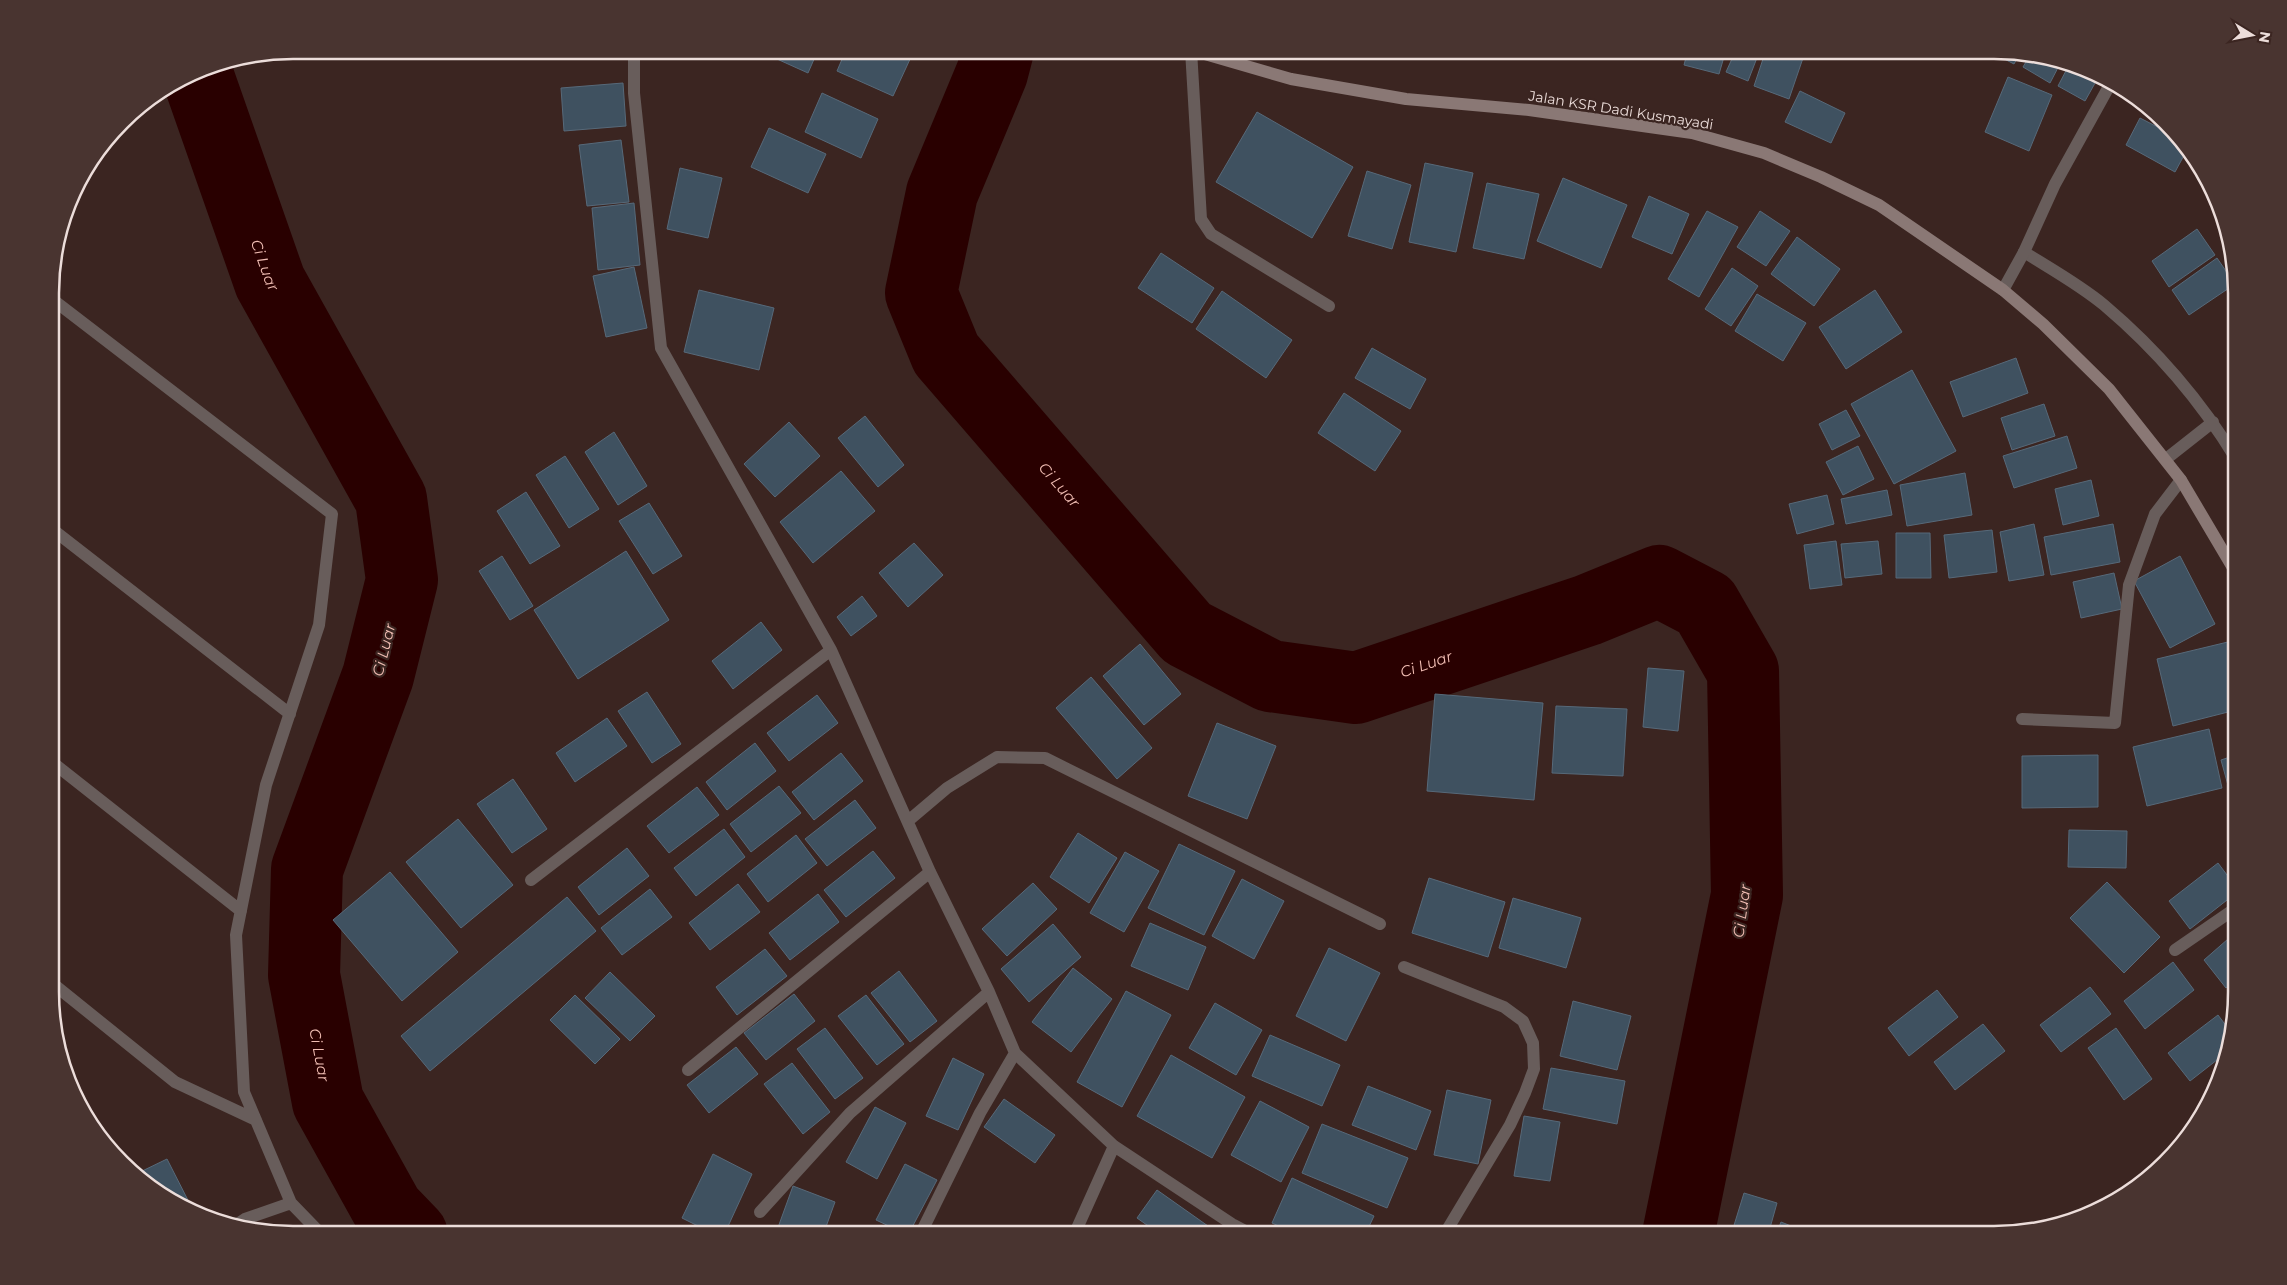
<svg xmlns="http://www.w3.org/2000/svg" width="2287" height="1285" font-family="Montserrat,sans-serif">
  <rect width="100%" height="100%" fill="#3b2521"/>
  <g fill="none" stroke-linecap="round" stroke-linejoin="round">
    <g stroke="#290000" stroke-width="72">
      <path id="s1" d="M998,50L992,73L942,193L921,293L946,354L1187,633L1270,676L1356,688L1588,610L1659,581L1705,605L1743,671L1747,895L1678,1235"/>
      <path id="s2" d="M196,71L270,282L391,499L402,580L378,676L307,869L304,975L328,1102L388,1210L412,1235"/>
    </g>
  </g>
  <path fill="#3f5160" stroke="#576979" d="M757,50H818L808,73Z
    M846,50H895L911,57L893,96L837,71Z
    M1688,50H1726L1719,74L1684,65Z
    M1736,50H1760L1748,81L1726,72Z
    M1766,50H1778L1803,58L1789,99L1754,86Z
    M1987,50H1995L2020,53L2014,64Z
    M2030,55L2062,60L2050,83L2023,67Z
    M2070,63L2099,76L2085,101L2058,86Z
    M2008,77L2052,95L2029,151L1985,132Z
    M623,83L626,126L564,131L561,88Z
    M1800,91L1845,113L1831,143L1785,122Z
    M822,93L878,119L861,158L805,132Z
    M1257,112L1353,167L1312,238L1216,182Z
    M2140,118L2181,139L2188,148L2175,172L2126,145Z
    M769,128L826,154L808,193L751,167Z
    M621,140L629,202L587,206L579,145Z
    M1425,163L1473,173L1456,252L1409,242Z
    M680,168L722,178L708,238L667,229Z
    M1367,171L1411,185L1392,249L1348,236Z
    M1563,178L1627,205L1601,268L1537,241Z
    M1487,183L1539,194L1524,259L1473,248Z
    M1649,196L1689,214L1672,254L1632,237Z
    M634,203L640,265L598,270L592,208Z
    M1707,211L1738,227L1699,297L1668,279Z
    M1760,211L1790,231L1766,266L1737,247Z
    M2197,229L2215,255L2169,287L2152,261Z
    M1797,237L1840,269L1814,306L1771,274Z
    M1161,253L1214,288L1192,323L1138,288Z
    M2217,258L2235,284L2189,315L2172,290Z
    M634,267L647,328L606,337L593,276Z
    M1732,268L1758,286L1731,326L1705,309Z
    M699,290L774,308L759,370L684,352Z
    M1875,290L1902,332L1846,369L1819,327Z
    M1222,291L1292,340L1266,378L1196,329Z
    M1757,294L1806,323L1783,361L1735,331Z
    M1372,348L1426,379L1410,409L1355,378Z
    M2016,358L2028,393L1963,417L1950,382Z
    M1912,370L1956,451L1894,484L1851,404Z
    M1344,393L1401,431L1375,471L1318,433Z
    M2044,404L2055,436L2012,450L2001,418Z
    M1846,410L1860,436L1832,450L1819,424Z
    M865,416L904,465L878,487L838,438Z
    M789,422L820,456L775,497L744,464Z
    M614,432L647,486L618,505L585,452Z
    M2067,436L2077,468L2014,488L2003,456Z
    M1858,446L1874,479L1843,495L1826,462Z
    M565,456L599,509L569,528L536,475Z
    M841,471L875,511L813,563L780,522Z
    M1965,473L1972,515L1907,526L1900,485Z
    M2091,480L2099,516L2063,525L2055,489Z
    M1887,490L1892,515L1846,524L1841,499Z
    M526,492L560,546L530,564L497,511Z
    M1827,495L1834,524L1797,534L1789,504Z
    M649,503L682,556L653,574L619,521Z
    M2034,524L2044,575L2009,581L2000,532Z
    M2113,524L2120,562L2051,575L2044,537Z
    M1992,530L1997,572L1949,578L1944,535Z
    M1896,533H1930L1931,578H1896Z
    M1836,541L1842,585L1810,589L1804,545Z
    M1878,541L1882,574L1845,578L1841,544Z
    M914,543L943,575L908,607L879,573Z
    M626,551L669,620L578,679L534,610Z
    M502,556L533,606L510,620L479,571Z
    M2180,556L2215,624L2170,648L2134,581Z
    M2114,573L2122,609L2081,618L2073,582Z
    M862,596L877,616L851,636L837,617Z
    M761,622L782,650L733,689L712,661Z
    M2232,641L2236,658V710L2173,726L2157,659Z
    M1140,644L1181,694L1144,725L1103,676Z
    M1648,668L1684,671L1678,731L1643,727Z
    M1091,677L1152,748L1117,779L1056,708Z
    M647,692L681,744L652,763L618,711Z
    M1435,694L1543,703L1534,800L1427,791Z
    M817,695L838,723L789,761L767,733Z
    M1556,706L1627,709L1623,776L1552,773Z
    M607,718L627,746L575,782L556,753Z
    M1217,723L1276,746L1247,819L1188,796Z
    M2209,729L2222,788L2147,806L2133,747Z
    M755,743L776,771L727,810L706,782Z
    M841,753L863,781L814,820L792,792Z
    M2098,755V807L2022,808V756Z
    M2236,755V814L2221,760Z
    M513,779L547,829L512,853L477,804Z
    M779,786L801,813L751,852L730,824Z
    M697,787L719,815L669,853L647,826Z
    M855,800L876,828L827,866L805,839Z
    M458,819L513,885L461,928L406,862Z
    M724,829L745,857L696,896L674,868Z
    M2069,830L2127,831L2126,868L2068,867Z
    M1078,833L1117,858L1089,903L1050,877Z
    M796,835L817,863L768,902L747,874Z
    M1179,844L1235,871L1204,935L1148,908Z
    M627,848L649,876L599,915L578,887Z
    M873,851L895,878L846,917L824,890Z
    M1125,852L1159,871L1124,932L1090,913Z
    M2218,863L2236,887V893L2190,929L2169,901Z
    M390,872L458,952L402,1001L333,920Z
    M1429,878L1505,902L1488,957L1412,933Z
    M1242,879L1284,901L1254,959L1212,936Z
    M2107,882L2160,937L2124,973L2070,918Z
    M1033,883L1057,909L1007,956L982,929Z
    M738,884L760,912L710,950L689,923Z
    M650,889L672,917L622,955L601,928Z
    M818,894L839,922L790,960L769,933Z
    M567,897L596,931L430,1071L401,1036Z
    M1513,898L1581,918L1566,968L1499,948Z
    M1150,923L1206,947L1188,990L1131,966Z
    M1053,924L1081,957L1029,1002L1001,969Z
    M2236,932V979L2226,988L2204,960Z
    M1329,948L1380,973L1346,1041L1296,1016Z
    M765,949L787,976L737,1015L716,987Z
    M2173,962L2194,990L2145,1029L2124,1001Z
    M1073,968L1112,999L1071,1052L1032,1022Z
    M899,971L937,1021L910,1042L871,993Z
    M610,972L655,1016L630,1041L585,998Z
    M2090,987L2111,1014L2061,1052L2040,1025Z
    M1937,990L1958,1017L1909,1056L1888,1028Z
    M1126,991L1171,1015L1122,1107L1077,1082Z
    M794,994L815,1021L766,1060L744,1033Z
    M575,995L620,1039L595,1064L550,1020Z
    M866,995L904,1044L877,1065L838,1016Z
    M1573,1001L1631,1016L1617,1070L1560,1056Z
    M1215,1003L1262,1030L1236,1075L1189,1048Z
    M2218,1015L2230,1031L2222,1056L2190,1081L2168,1053Z
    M1983,1024L2005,1051L1955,1090L1934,1062Z
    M825,1028L863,1078L835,1099L797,1049Z
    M2116,1028L2152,1079L2124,1100L2088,1048Z
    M1270,1035L1340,1065L1322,1106L1252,1076Z
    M736,1047L758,1074L709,1113L687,1085Z
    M1171,1055L1245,1097L1212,1158L1137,1116Z
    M953,1058L984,1074L958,1130L926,1116Z
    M792,1063L830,1112L803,1134L764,1084Z
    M1551,1068L1625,1081L1617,1124L1543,1109Z
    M1368,1086L1431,1111L1416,1150L1352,1125Z
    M1447,1090L1491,1100L1478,1164L1434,1155Z
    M1004,1099L1055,1135L1035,1163L984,1127Z
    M1260,1101L1309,1127L1281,1182L1231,1155Z
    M875,1107L906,1123L877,1179L846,1162Z
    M1524,1116L1560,1122L1550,1181L1514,1176Z
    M1322,1124L1408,1158L1387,1208L1302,1173Z
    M713,1154L752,1174L724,1235H716L682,1218Z
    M167,1159L194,1212L171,1203L138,1177L136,1174Z
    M905,1164L937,1180L908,1235L876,1220Z
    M1292,1178L1374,1216L1365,1235H1298L1272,1223Z
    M793,1186L835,1202L823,1235H781L776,1233Z
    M1157,1190L1208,1226L1202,1235H1161L1137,1218Z
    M1744,1193L1777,1203L1768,1235H1731Z
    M1781,1222L1814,1235H1776Z"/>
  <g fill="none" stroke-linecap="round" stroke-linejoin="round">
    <path stroke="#685d5b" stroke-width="12" d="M1191,50L1201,219L1211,234L1329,306
      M2024,252C2051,269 2080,285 2104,305C2156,349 2201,401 2236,459
      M2166,459L2213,422"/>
    <path stroke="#685d5b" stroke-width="12" d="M634,50V93L661,348L831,650L930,872L989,992L1015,1053L1114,1146L1232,1224L1253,1235
      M2003,290L2024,252L2055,184L2112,81
      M52,299L332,514L319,625L266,785L236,935L244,1092L291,1203
      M52,529L290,714
      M2022,719L2115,723L2129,585L2155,514L2181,480
      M52,762L241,911
      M908,821L947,788L997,757L1045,758L1380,924
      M531,880L831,650
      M2175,950L2236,908
      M1404,967L1504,1007L1523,1021L1533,1043L1534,1069L1525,1093L1510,1125L1444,1235
      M52,983L175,1082L256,1120
      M688,1070L930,872
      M760,1212L850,1113L989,992
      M233,1227L245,1219L291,1203L322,1235
      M920,1235L980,1113L1015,1053
      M1074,1235L1114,1146
      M1224,1235L1232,1224"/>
    <path stroke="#8a7875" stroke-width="12" d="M1191,50L1291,79L1406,99L1529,110L1692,133L1764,153L1821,177L1879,205L2003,290L2043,324L2109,389L2181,480L2236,573"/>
  </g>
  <g text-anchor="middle" stroke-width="4.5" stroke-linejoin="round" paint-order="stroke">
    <g font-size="14" fill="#ecddda" stroke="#3b2521">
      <text transform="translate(1621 110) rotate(9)" y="5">Jalan KSR Dadi Kusmayadi</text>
    </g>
    <g font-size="15" font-style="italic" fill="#f1bdb3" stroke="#3b2521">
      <text dy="5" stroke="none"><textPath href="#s2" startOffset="206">Ci Luar</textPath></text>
      <text dy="5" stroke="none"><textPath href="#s1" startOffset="495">Ci Luar</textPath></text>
      <text transform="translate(384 650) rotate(-76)" y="5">Ci Luar</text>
      <text dy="5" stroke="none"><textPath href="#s1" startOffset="945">Ci Luar</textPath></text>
      <text transform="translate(1742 911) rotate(-82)" y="5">Ci Luar</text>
      <text dy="5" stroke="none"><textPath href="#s2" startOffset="1046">Ci Luar</textPath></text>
    </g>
  </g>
  <path d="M0 0H2287V1285H0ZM293 59H1994A234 234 0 0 1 2228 293V992A234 234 0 0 1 1994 1226H293A234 234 0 0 1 59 992V293A234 234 0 0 1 293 59Z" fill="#493430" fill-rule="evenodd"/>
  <path fill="none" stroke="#ecddda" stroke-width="2.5" d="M293 59H1994A234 234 0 0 1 2228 293V992A234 234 0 0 1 1994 1226H293A234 234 0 0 1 59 992V293A234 234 0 0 1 293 59Z"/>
  <g transform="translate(2252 35) rotate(100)" stroke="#3b2521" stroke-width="4" paint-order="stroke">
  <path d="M0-4L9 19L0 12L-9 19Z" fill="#ecddda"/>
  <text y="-8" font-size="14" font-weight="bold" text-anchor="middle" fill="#ecddda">N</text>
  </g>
</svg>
